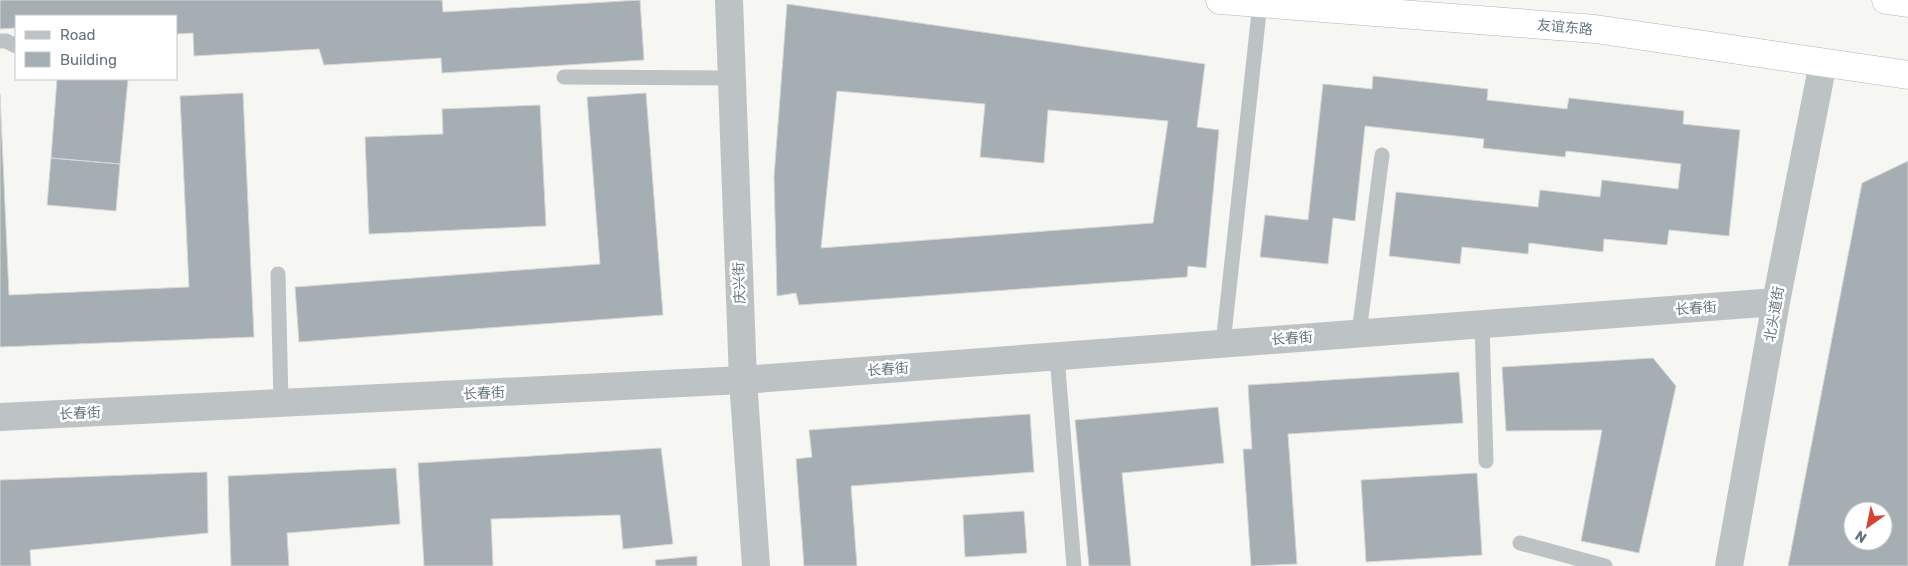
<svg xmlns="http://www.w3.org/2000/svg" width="1908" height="566" font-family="Rubik,'Noto Sans SC',sans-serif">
  <rect width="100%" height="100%" fill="#f6f6f3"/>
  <path fill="#a5aeb2" stroke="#d8d7d6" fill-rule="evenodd" d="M0,0H442L443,12L640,0L644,60L442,73L441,58L324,65L319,49L194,56L193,33L176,34V16H16V28L0,29Z
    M787,4L1205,64L1197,127L1219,130L1206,268L1188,266L1187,277L799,305L796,293L777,296L774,177ZM837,91L985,104L980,157L1044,163L1048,110L1168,121L1153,223L821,248Z
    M1373,76L1488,89L1487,100L1567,109L1569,98L1684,111L1683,124L1740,130L1729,236L1669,230L1667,245L1604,239L1603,252L1529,243L1528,254L1462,247L1460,264L1389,256L1396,192L1538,207L1540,190L1600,197L1602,180L1678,189L1681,164L1566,151L1565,157L1483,148L1484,139L1365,126L1355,221L1333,218L1328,264L1260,257L1265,215L1308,220L1323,84L1372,89Z
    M57,79H128L120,164L51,158Z
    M243,93L254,337L0,347V94L9,295L189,287L180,96Z
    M646,93L663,315L299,342L295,287L600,264L587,97Z
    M540,105L546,226L369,234L365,137L443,134L442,109Z
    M51,158L120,164L116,211L47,205Z
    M1908,161V566H1788L1862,183ZM1853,511H1883V541H1853Z
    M1653,358L1676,386L1639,553L1581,541L1602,430L1506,431L1502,367Z
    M1459,372L1463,423L1288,434L1297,564L1251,566L1243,449H1252L1248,385Z
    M1218,407L1224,463L1122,473L1131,566H1089L1075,420Z
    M1030,414L1034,472L851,486L857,566H804L796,459L812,457L809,430Z
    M661,448L673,544L623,549L620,515L491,519L493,566H424L418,463Z
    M396,468L400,524L287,533L289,566H231L228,476Z
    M207,472L208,533L30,550L31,566H0V480Z
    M1477,473L1482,555L1366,562L1361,480Z
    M1024,511L1027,553L965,557L963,515Z
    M697,556V566H656L655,560Z"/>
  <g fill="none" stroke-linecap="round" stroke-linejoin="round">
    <g stroke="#b1b6b8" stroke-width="29">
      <path id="trunk" d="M1220,0L1595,29L1908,75
        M1886,0L1908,3"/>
    </g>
    <path stroke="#bdc3c5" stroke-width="15" d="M0,41H6L16,46
      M564,77L732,78
      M278,274L281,403
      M1482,324L1486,461
      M1359,333L1382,155
      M1223,344L1260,3
      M1057,356L1074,566
      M1520,543L1605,566"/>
    <path stroke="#bdc3c5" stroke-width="28" d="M729,0L743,380L756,566
      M0,417L743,380L1776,302
      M1729,566L1776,302L1823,63"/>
    <use href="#trunk" stroke="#fff" stroke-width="28"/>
  </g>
  <g text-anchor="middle" stroke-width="5" stroke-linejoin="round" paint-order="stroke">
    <g font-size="14" fill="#63757c" stroke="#fff">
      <text transform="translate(1565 27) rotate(5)" y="5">友谊东路</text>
      <text transform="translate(739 283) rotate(-92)" y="5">庆兴街</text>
      <text transform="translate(1696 308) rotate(-4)" y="5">长春街</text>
      <text transform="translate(1774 314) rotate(-80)" y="5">北头道街</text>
      <text transform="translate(1292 338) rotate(-4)" y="5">长春街</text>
      <text transform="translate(888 369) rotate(-4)" y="5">长春街</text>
      <text transform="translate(484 393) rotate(-3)" y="5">长春街</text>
      <text transform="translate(80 413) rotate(-3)" y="5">长春街</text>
    </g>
  </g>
  <rect x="15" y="15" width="162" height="65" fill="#ffffff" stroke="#c1c8cb"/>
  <rect x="25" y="31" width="25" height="8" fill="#bdc3c5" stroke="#c1c8cb"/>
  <text x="60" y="40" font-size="15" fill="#63757c">Road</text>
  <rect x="25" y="52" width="25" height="15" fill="#a5aeb2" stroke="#c1c8cb"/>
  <text x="60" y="65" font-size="15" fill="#63757c">Building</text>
  <g transform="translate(1868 526) rotate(213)"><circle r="24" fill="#ffffff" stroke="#c1c8cb"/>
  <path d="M0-4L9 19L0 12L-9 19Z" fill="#d64333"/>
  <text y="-8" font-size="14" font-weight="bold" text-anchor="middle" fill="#63757c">N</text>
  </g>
</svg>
